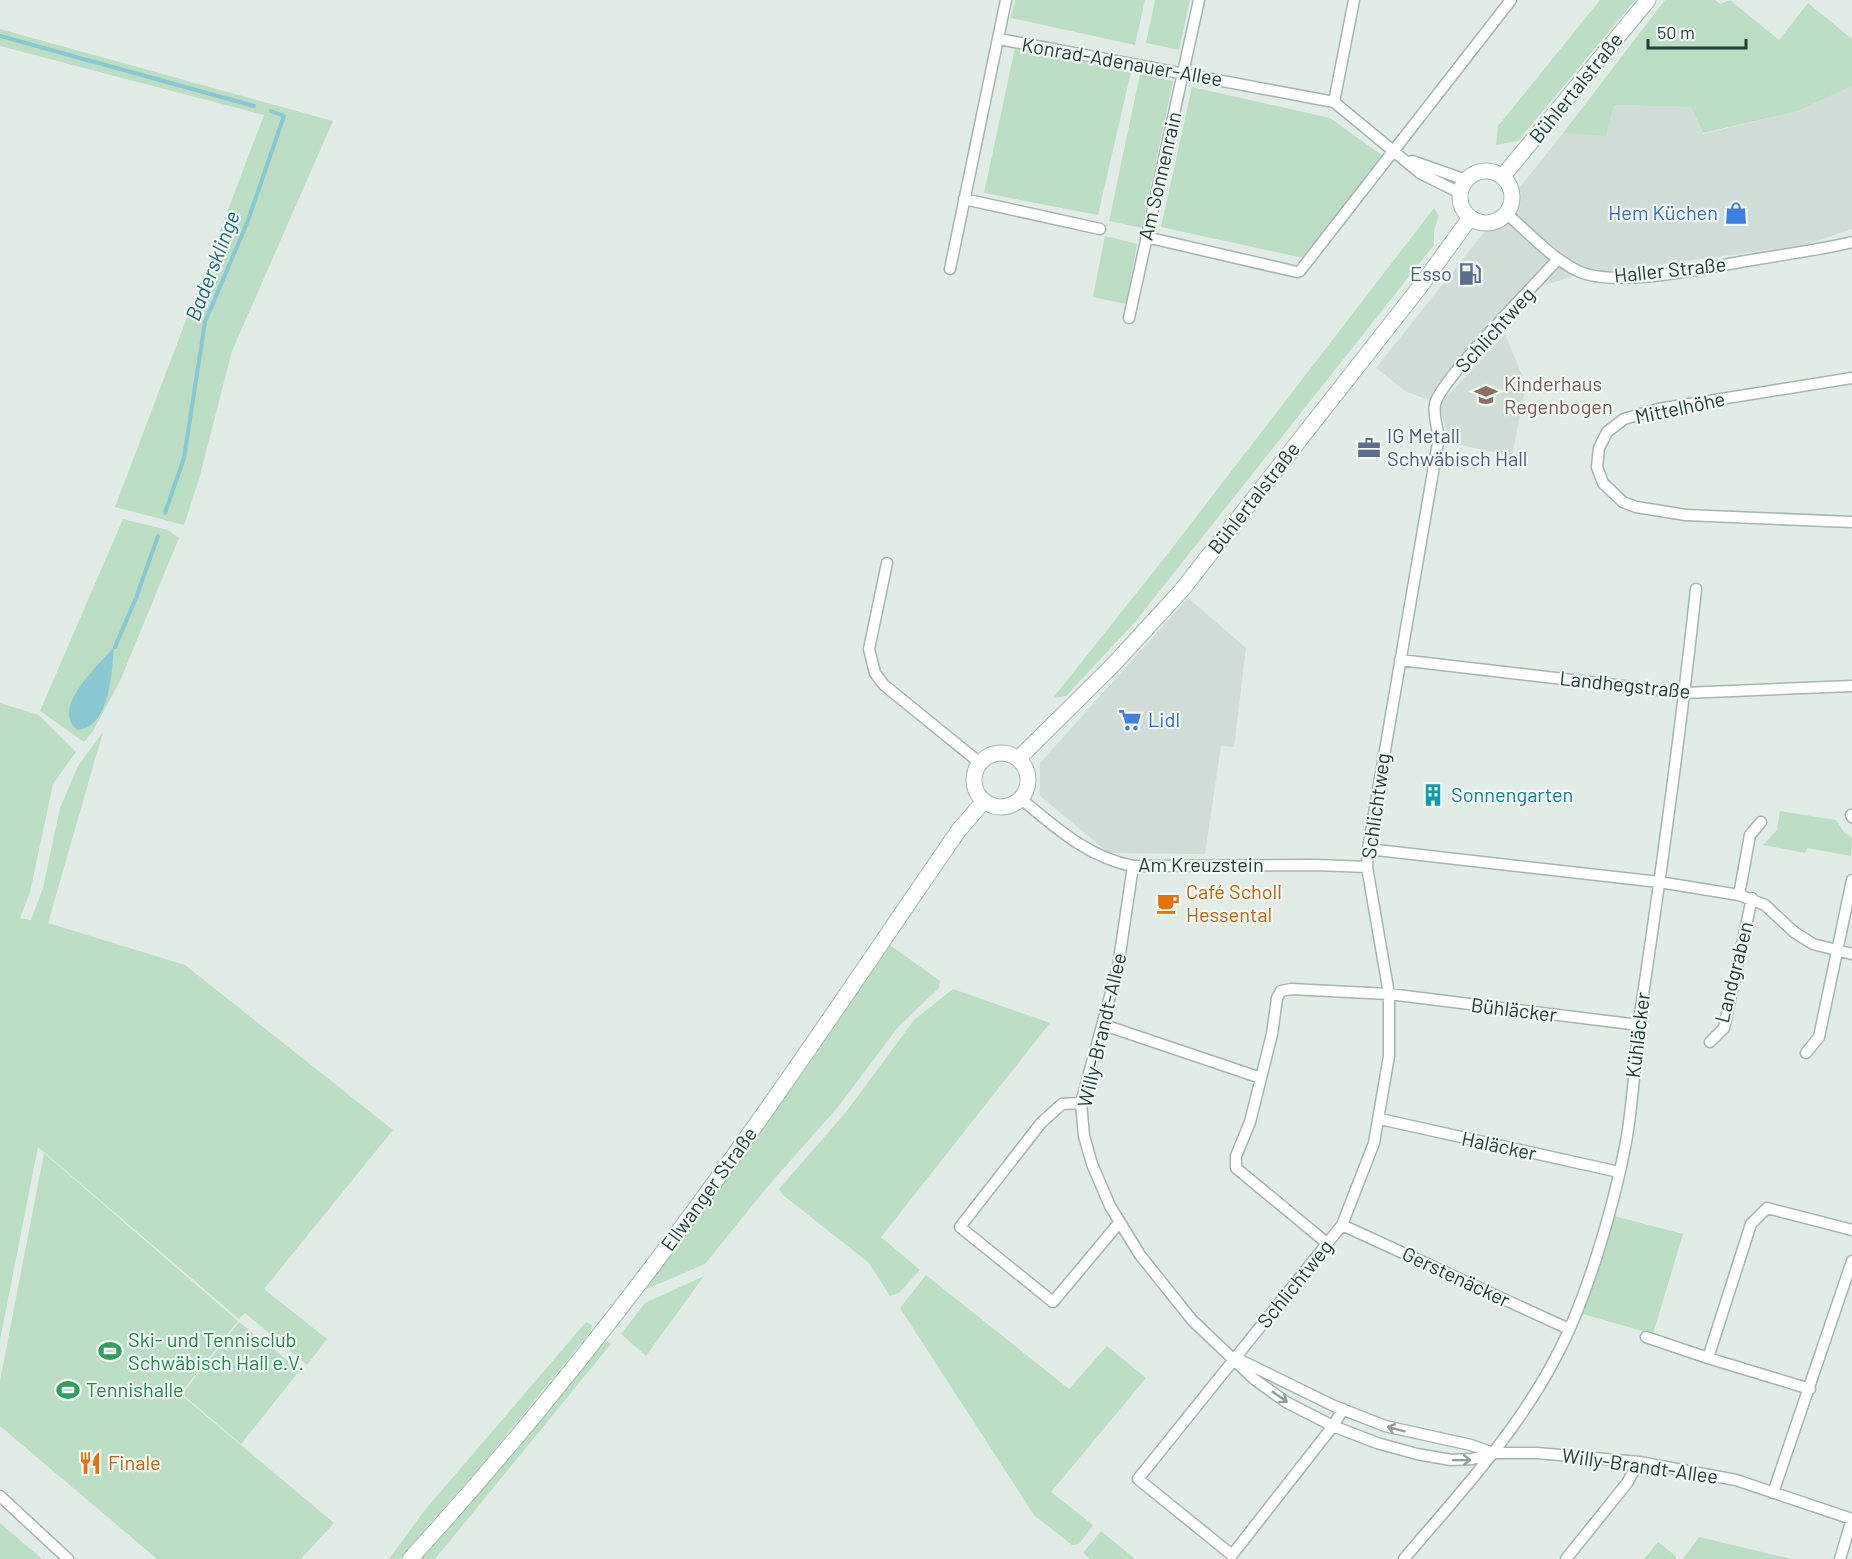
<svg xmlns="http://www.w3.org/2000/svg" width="1852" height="1559" font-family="Barlow,sans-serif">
  <rect width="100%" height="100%" fill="#e2ece7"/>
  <path fill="#d0dcd6" d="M1852,86V229L1805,245L1574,276L1522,292L1490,321L1431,401L1405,391L1376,368L1563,133L1606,135L1614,105L1691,107L1703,134L1798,111Z
    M1505,334L1526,385L1512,456L1446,442V428L1439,405Z
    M1188,598L1246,648L1234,747L1221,746L1205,854L1109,853L1040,796V763Z"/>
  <path fill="#bbddc3" d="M1015,0H1145L1135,45L1011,18Z
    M1155,0H1190L1179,50L1146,43Z
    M1600,0H1635L1518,141L1496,145L1498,126Z
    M1665,0H1715L1720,4L1730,0L1779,40L1808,3L1852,39V86L1798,111L1703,133L1691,107L1614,105L1606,136L1563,133Z
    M0,29L333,121L232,351L199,479L184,525L115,507L264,115L0,46Z
    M1015,48L1131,72L1098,215L984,193Z
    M1140,74L1173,81L1142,228L1109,221Z
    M1192,87L1330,118L1383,156L1303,258L1161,227Z
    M1434,208L1439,216L1434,230V245L1135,622L1066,696L1053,698L1166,556Z
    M1105,236L1137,244L1126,304L1093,297Z
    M123,519L168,530L179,538L120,681L93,731L84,742L40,711Z
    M0,703L39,715L76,752L53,784L30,892L20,918L31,920L43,888L60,808L78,766L103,732L48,923L185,965L393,1130L264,1289L327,1339L307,1365L245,1313L239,1319L38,1147L0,1340Z
    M1780,811L1836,820L1844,832L1852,838L1851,856L1807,848L1805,853L1763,845L1777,830Z
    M890,945L940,981L939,988L899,1026L838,1107L768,1186L705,1264L644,1290L805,1070Z
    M953,989L1050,1023L881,1237L920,1270L899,1293L890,1296L869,1263L783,1195L779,1189L846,1112L914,1020Z
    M44,1153L238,1321L180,1394L334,1523L301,1559H157L0,1426V1381Z
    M1614,1216L1683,1234L1653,1334L1579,1313L1600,1263Z
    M926,1275L1069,1389L1107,1346L1146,1378L1051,1492L1093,1525L1079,1544L1072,1545L1034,1515L900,1308Z
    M704,1276L646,1356L621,1334L645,1303Z
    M239,1322L300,1370L241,1444L182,1394Z
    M586,1322L592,1325L591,1331L486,1460L399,1559H389L424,1511Z
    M607,1341L611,1344L435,1559H421L528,1436L596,1350Z
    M0,1523L42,1559H0Z
    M1101,1531L1135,1559H1090L1083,1553Z
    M1699,1537L1792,1559H1683Z
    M1658,1542L1676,1556V1559H1644Z"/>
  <path fill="#8ac8d1" d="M114,647C112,671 110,727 78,730C49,709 99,665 114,647Z"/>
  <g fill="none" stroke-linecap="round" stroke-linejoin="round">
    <path stroke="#8ac8d1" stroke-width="4" d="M0,36L254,106
      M165,513L184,458L205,322L247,223L284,116L271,111
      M115,647L136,598L158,536"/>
    <g stroke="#a5b4ae" stroke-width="13">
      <path id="street" d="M1354,0L1334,102L1420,173L1460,193
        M999,39L1334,102
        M1412,161L1466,180
        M964,199L1100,229
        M1507,214C1529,233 1551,258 1578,271C1613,288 1701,269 1740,262C1778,255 1815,251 1852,242
        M1146,237L1297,272L1300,271L1511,0
        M950,269L1006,0
        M1129,318L1199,0
        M1852,378L1658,409L1624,419L1607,432L1599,448L1597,467L1603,483L1623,502L1636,507L1686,515L1852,522
        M887,563L869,649L875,673L884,685L980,763
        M1400,660L1684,693L1852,686
        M1020,798C1055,827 1087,857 1133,866L1316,865L1367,867
        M1851,815L1852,817
        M1368,849L1659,882L1739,895L1765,905L1794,932L1813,944L1852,954
        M1133,866L1118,967L1081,1103L1084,1136L1092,1164L1110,1206L1140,1255L1192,1320L1254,1379L1286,1402L1333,1426L1377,1443L1417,1454L1451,1460L1472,1459L1493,1453H1537L1639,1462L1736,1480L1852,1519
        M1739,895L1750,835L1761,822
        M1104,1025L1261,1078
        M1710,1042L1724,1028L1752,898
        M1806,1053L1819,1037L1852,880
        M1081,1103L1062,1104L1041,1123L960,1227L1053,1302L1119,1223
        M1380,1119L1619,1172
        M1342,1225L1569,1329
        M1328,1244L1236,1168V1156L1250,1122L1272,1034L1277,998L1281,991L1291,989L1389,994L1639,1025
        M1646,1337L1708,1358
        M1236,1358L1334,1406L1385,1426L1471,1445L1493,1453
        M1810,1389L1708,1358L1751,1224L1767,1208L1852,1230
        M1343,1409L1333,1426L1232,1555L1138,1479L1342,1225L1374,1143L1389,1056V994L1367,867L1368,849L1439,437C1437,427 1433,414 1435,404C1441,379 1536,284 1558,259
        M1773,1493L1852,1261
        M0,1496L68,1559
        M1404,1559C1459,1494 1518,1431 1557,1355C1587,1298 1614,1206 1626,1142C1634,1098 1635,1052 1641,1008C1662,868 1681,729 1696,589
        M1566,1559L1627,1483L1639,1462
        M1840,1559L1852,1519"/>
    </g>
    <g stroke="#a0b7af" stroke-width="17">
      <path id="secondary" d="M1460 197a26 26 0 1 1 52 0a26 26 0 1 1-52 0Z
        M1503,176L1648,0
        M974 780a27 27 0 1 1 54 0a27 27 0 1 1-54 0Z
        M1018,759L1112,666L1181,591L1419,288L1470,218
        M410,1559C529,1429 638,1290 740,1147C815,1043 886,935 959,830L984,801"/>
    </g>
    <use href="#street" stroke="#fff" stroke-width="10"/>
    <use href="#secondary" stroke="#fff" stroke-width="15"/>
  </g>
  <defs><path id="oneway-shaft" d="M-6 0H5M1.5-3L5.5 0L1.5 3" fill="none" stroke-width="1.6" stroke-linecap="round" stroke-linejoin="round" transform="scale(1.5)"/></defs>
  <g stroke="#909e9a">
    <use href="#oneway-shaft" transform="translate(1280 1397) rotate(35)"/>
    <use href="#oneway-shaft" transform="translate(1396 1429) rotate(-165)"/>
    <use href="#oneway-shaft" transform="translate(1462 1460) rotate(-1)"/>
  </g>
  <defs>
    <g id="shop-bare" transform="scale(1.8)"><path d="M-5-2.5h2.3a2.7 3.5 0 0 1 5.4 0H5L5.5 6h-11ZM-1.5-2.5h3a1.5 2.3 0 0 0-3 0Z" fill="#3f7fe0" stroke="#f2f8f5" stroke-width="2.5" paint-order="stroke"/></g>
    <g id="fuel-bare" transform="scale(1.8)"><path d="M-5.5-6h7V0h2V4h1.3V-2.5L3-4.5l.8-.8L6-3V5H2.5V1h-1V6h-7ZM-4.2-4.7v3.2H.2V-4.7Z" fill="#5c6f8a" stroke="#f2f8f5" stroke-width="2.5" paint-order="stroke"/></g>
    <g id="school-bare" transform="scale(1.8)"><path d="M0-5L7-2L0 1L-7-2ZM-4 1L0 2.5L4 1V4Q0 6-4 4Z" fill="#8d6e63" stroke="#f2f8f5" stroke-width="2.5" paint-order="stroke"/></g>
    <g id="office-bare" transform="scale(1.8)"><path d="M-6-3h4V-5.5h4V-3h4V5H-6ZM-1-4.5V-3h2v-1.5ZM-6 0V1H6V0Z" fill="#5c6f8a" stroke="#f2f8f5" stroke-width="2.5" paint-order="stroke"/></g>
    <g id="supermarket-bare" transform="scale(1.8)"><path d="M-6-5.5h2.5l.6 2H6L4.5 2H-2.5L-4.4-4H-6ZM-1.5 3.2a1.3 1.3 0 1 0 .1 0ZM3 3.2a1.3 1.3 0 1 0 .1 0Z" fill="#3f7fe0" stroke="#f2f8f5" stroke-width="2.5" paint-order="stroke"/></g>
    <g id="building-bare" transform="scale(1.8)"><path d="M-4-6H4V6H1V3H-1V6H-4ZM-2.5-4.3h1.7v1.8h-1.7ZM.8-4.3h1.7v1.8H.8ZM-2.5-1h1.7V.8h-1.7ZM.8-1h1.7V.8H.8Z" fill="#0f9aa8" stroke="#f2f8f5" stroke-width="2.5" paint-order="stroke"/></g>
    <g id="cafe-bare" transform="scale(1.8)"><path d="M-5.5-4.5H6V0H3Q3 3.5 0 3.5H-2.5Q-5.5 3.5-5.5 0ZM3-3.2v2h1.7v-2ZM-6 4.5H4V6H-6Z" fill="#e8710a" stroke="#f2f8f5" stroke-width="2.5" paint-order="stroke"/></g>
    <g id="stadium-bare" transform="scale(1.8)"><path d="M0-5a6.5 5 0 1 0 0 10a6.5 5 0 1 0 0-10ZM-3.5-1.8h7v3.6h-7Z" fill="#2e9e5b" stroke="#f2f8f5" stroke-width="2.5" paint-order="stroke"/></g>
    <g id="restaurant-bare" transform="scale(1.8)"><path d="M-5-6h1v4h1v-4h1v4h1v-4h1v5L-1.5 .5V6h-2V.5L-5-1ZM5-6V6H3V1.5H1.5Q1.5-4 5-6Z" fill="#e8710a" stroke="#f2f8f5" stroke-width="2.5" paint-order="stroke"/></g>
  </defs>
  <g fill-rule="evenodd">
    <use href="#shop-bare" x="1736" y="213"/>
    <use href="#fuel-bare" x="1470" y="274"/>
    <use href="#school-bare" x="1486" y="395"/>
    <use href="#office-bare" x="1369" y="448"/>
    <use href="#supermarket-bare" x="1130" y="720"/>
    <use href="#building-bare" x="1433" y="795"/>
    <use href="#cafe-bare" x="1168" y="903"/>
    <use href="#stadium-bare" x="110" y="1351"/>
    <use href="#stadium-bare" x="68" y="1390"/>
    <use href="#restaurant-bare" x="90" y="1463"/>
  </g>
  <g text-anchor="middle" stroke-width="4.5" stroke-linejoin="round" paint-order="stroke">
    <g font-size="20" fill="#223d35" stroke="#f2f8f5">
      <text transform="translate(1122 62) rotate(10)" y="7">Konrad-Adenauer-Allee</text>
      <text transform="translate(1576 88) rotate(-51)" y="7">Bühlertalstraße</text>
      <text transform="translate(1160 176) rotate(-77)" y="7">Am Sonnenrain</text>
      <text transform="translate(1670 270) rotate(-6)" y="7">Haller Straße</text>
      <text transform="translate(1495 330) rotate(-48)" y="7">Schlichtweg</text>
      <text transform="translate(1680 408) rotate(-12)" y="7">Mittelhöhe</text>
      <text transform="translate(1254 498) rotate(-52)" y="7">Bühlertalstraße</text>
      <text transform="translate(1625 685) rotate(6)" y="7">Landhegstraße</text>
      <text transform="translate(1376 806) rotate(-82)" y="7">Schlichtweg</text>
      <text x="1201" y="872">Am Kreuzstein</text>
      <text transform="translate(1734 972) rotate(-76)" y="7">Landgraben</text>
      <text transform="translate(1514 1010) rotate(7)" y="7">Bühläcker</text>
      <text transform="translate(1102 1030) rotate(-77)" y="7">Willy-Brandt-Allee</text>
      <text transform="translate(1638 1035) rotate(-83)" y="7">Kühläcker</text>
      <text transform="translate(1499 1146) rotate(12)" y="7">Haläcker</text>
      <text transform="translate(709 1189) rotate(-54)" y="7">Ellwanger Straße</text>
      <text transform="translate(1456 1277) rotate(25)" y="7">Gerstenäcker</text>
      <text transform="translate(1295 1284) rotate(-51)" y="7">Schlichtweg</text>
      <text transform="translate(1640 1466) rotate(8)" y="7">Willy-Brandt-Allee</text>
    </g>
    <g font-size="20" fill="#366cbe" stroke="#f2f8f5" text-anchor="end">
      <text x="1718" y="220">Hem Küchen</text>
      <text x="1148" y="727" text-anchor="start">Lidl</text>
    </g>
    <g font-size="20" fill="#4e5e75" stroke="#f2f8f5" text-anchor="end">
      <text x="1452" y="281">Esso</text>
      <text x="1387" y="443" text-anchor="start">IG Metall<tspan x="1387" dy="23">Schwäbisch Hall</tspan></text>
    </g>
    <g font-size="20" fill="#785e54" stroke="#f2f8f5" text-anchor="start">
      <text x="1504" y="391">Kinderhaus<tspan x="1504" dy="23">Regenbogen</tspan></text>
    </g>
    <g font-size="20" fill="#0d838f" stroke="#f2f8f5" text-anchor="start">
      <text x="1451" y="802">Sonnengarten</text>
    </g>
    <g font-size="20" fill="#c56008" stroke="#f2f8f5" text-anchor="start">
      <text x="1186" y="899">Café Scholl<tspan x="1186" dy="23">Hessental</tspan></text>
      <text x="108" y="1470">Finale</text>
    </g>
    <g font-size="20" fill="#27864d" stroke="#f2f8f5" text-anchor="start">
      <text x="128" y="1347">Ski- und Tennisclub<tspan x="128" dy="23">Schwäbisch Hall e.V.</tspan></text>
      <text x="86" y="1397">Tennishalle</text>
    </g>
    <g font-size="21" font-style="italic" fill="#1c6b78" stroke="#f2f8f5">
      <text transform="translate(213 266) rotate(-69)" y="7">Badersklinge</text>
    </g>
  </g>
  <path d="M1648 39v9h98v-9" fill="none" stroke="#223d35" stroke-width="3"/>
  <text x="1657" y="39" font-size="18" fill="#223d35" stroke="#f2f8f5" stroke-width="4.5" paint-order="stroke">50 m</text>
</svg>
